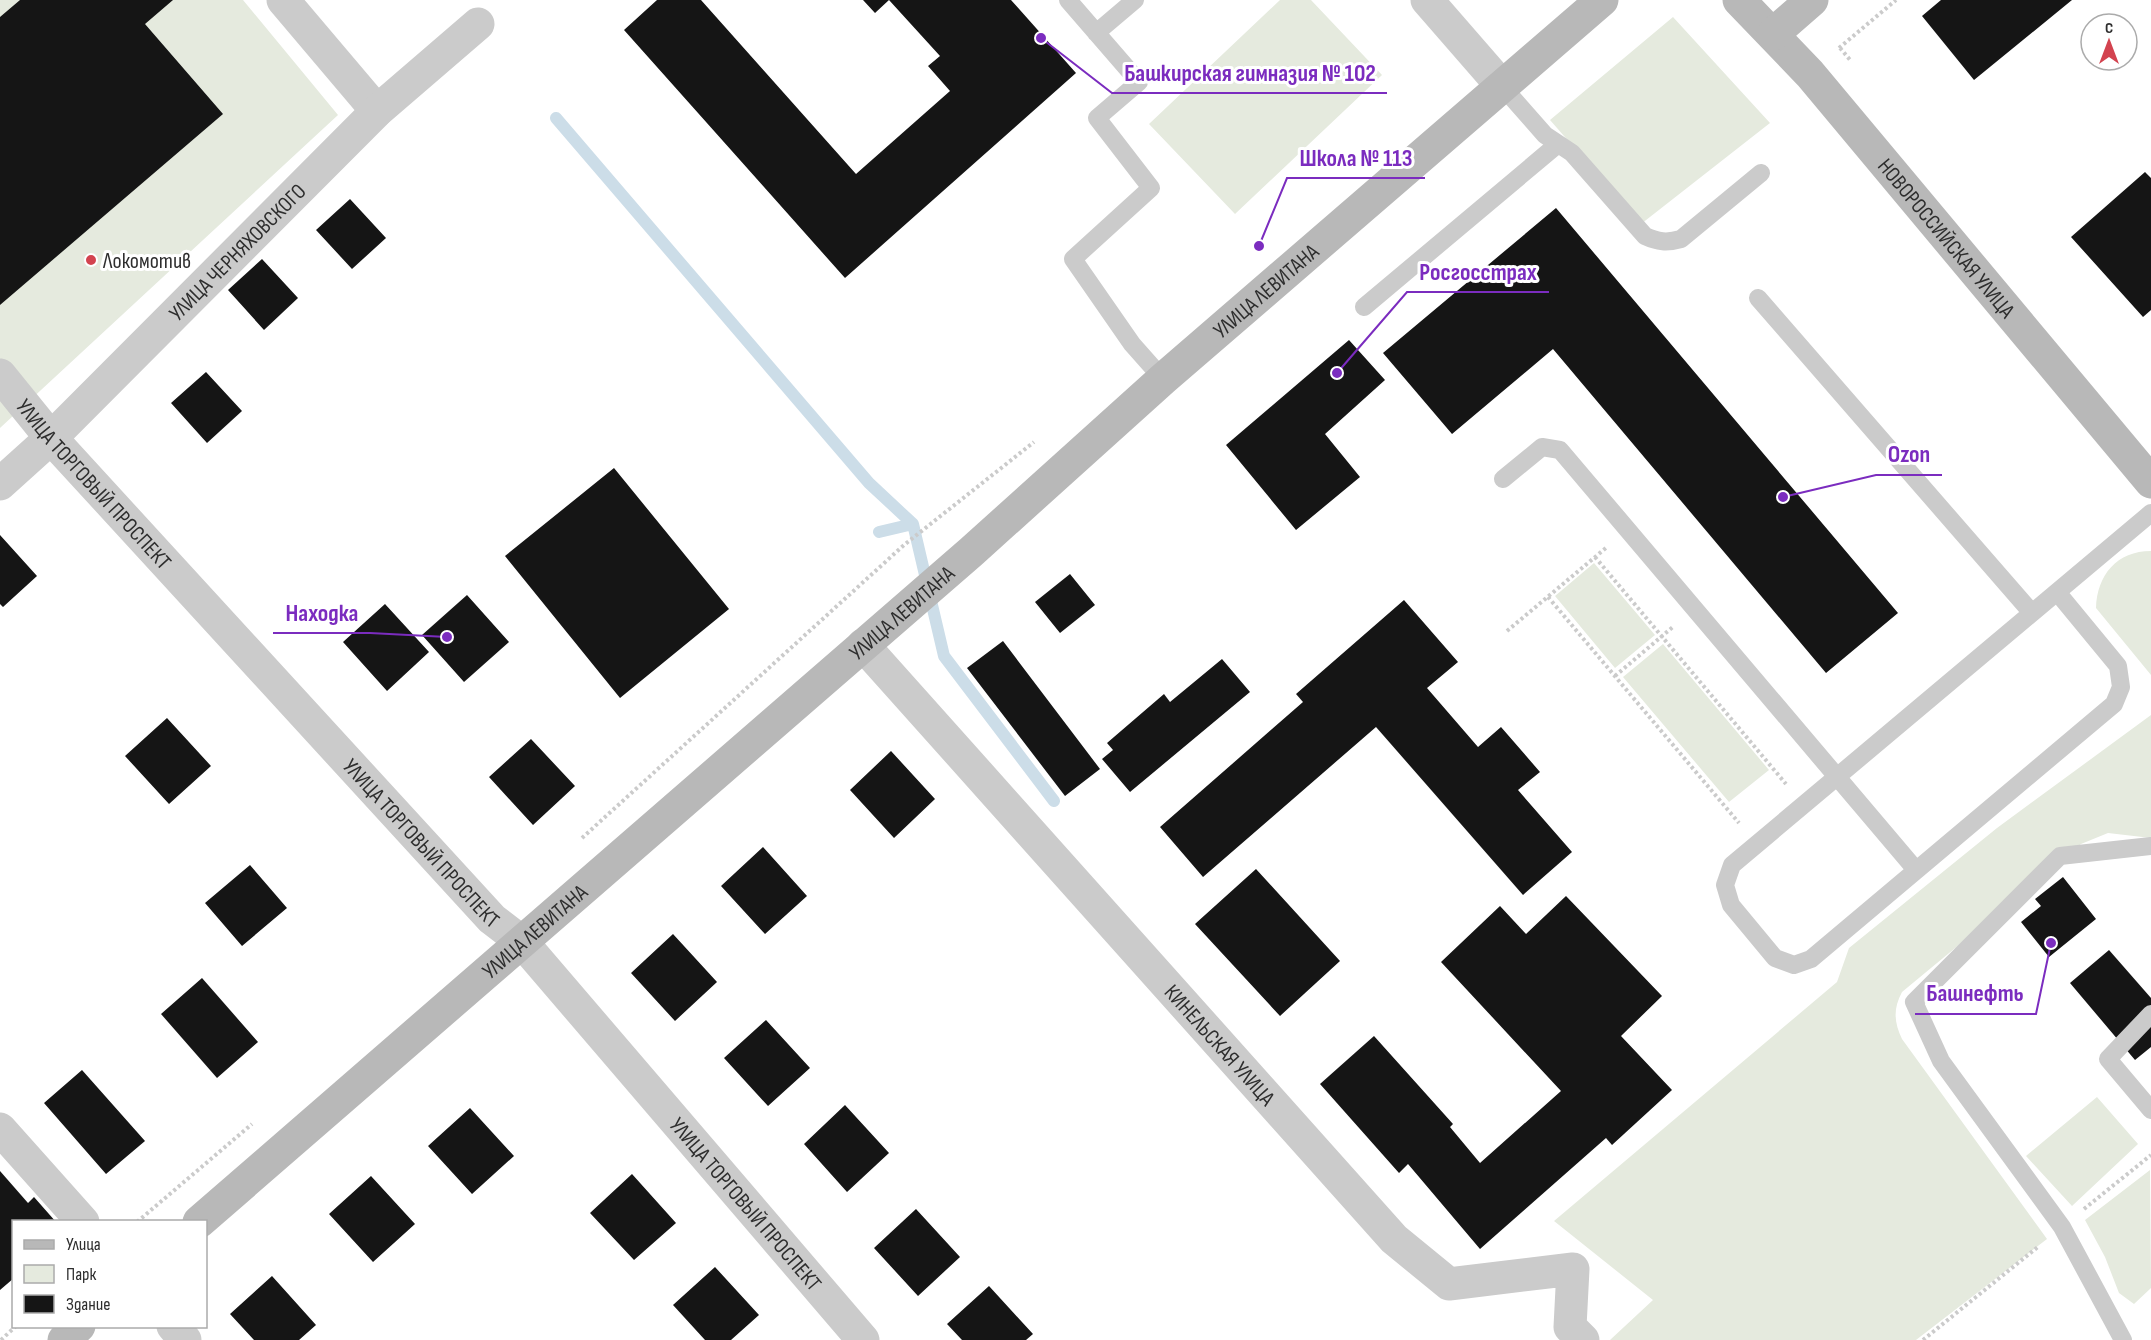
<svg xmlns="http://www.w3.org/2000/svg" width="2151" height="1340" font-family="'Sofia Sans Condensed',sans-serif">
  <rect width="100%" height="100%" fill="#fff"/>
  <path fill="#e5eade" d="M0,0H243L338,115L0,428Z
    M1280,0H1311L1382,75L1235,214L1149,124Z
    M1673,17L1770,123L1641,224L1550,120Z
    M2151,551V675L2096,608C2097,575 2117,551 2151,551Z
    M1594,563L1655,635L1615,668L1555,596Z
    M1663,644L1769,770L1729,802L1623,677Z
    M2151,715V838L2108,833L2081,844L1902,992C1893,1009 1894,1022 1902,1039L2047,1239L1916,1340H1610L1653,1300L1554,1221L1837,982L1849,948L1997,828Z
    M2097,1097L2138,1144L2072,1206L2026,1156Z
    M2150,1170L2151,1288L2134,1304L2119,1293L2105,1257L2085,1220Z"/>
  <g fill="none" stroke-linecap="round" stroke-linejoin="round">
    <path stroke="#ccdde8" stroke-width="12" d="M556,118L869,483L913,524L944,656L1054,801
      M879,532L913,524"/>
  </g>
  <path fill="#151515" d="M20,0H173L145,24L223,114L0,305V17Z
    M657,0H701L856,174L950,91L928,66L940,56L889,0L875,13L863,0H1011L1076,73L845,278L624,30Z
    M1941,0H2072L1974,80L1922,16Z
    M2145,172L2151,178V310L2143,317L2071,237Z
    M350,199L386,238L352,269L316,230Z
    M1556,208L1898,613L1826,673L1553,349L1452,434L1383,353Z
    M262,259L298,298L264,330L228,290Z
    M1349,340L1385,380L1325,434L1360,477L1296,530L1226,445Z
    M206,372L242,411L207,443L171,403Z
    M614,468L729,609L620,698L505,556Z
    M0,535L37,576L3,607L0,604Z
    M1070,574L1095,605L1060,633L1035,602Z
    M467,595L509,642L464,682L422,635Z
    M1404,600L1458,662L1427,688L1478,747L1501,727L1540,772L1518,790L1572,852L1523,895L1376,727L1203,877L1160,827L1303,702L1296,694Z
    M385,604L429,652L387,691L343,642Z
    M1003,641L1100,769L1065,796L967,668Z
    M1222,659L1250,692L1130,792L1102,759L1113,750L1107,743L1164,694L1170,702Z
    M167,718L211,766L169,804L125,756Z
    M531,739L575,786L533,825L489,777Z
    M891,751L935,799L894,838L850,790Z
    M763,847L807,896L765,934L721,886Z
    M250,865L287,908L242,946L205,903Z
    M1256,869L1340,961L1280,1016L1195,924Z
    M2063,877L2096,919L2049,957L2021,922L2041,906L2035,899Z
    M1566,896L1662,996L1621,1036L1672,1090L1612,1145L1606,1138L1480,1249L1408,1164L1399,1173L1320,1084L1374,1036L1453,1124L1450,1127L1480,1163L1561,1091L1441,962L1500,906L1526,934Z
    M673,934L717,982L675,1021L631,973Z
    M2109,950L2151,998V1047L2135,1060L2070,983Z
    M202,978L258,1042L217,1078L161,1014Z
    M766,1020L810,1068L768,1106L724,1058Z
    M82,1070L145,1141L106,1174L44,1103Z
    M845,1105L889,1153L847,1192L804,1144Z
    M470,1108L514,1156L472,1194L428,1146Z
    M0,1171L28,1203L34,1197L56,1222H14V1278L0,1290Z
    M632,1174L676,1223L634,1260L590,1213Z
    M371,1176L415,1224L373,1262L329,1214Z
    M916,1209L960,1257L918,1296L874,1248Z
    M715,1267L759,1315L731,1340H705L673,1305Z
    M272,1276L316,1325L299,1340H254L230,1314Z
    M989,1286L1033,1334L1026,1340H962L947,1324Z"/>
  <g fill="none" stroke-linecap="round" stroke-linejoin="round">
    <path stroke="#cbcbcb" stroke-width="4" stroke-dasharray="3 3" stroke-linecap="butt" d="M1839,48L1896,0
      M1840,48L1851,61
      M1595,557L1786,784
      M1548,597L1739,823
      M1507,631L1607,547
      M1615,676L1674,626
      M582,838L904,545L1034,442
      M2084,1209L2151,1155
      M137,1222L252,1124
      M1,1340L16,1326
      M1923,1340L2039,1246"/>
    <path stroke="#cbcbcb" stroke-width="18" d="M1068,0L1139,82L1097,118L1151,188L1073,259L1132,344L1163,379
      M1096,33L1135,0
      M1501,85L1545,135L1572,153L1645,236C1658,242 1667,243 1681,239L1761,173
      M1758,298L2032,613
      M1364,307L1558,144
      M1503,479L1542,447L1560,450L1916,870
      M2057,592L2118,666L2121,687L2114,704L1811,959L1794,965L1775,958L1731,905L1725,885L1732,865L2151,513
      M2151,1014L2108,1059L2151,1110
      M2123,1340L2062,1227L1941,1061L1914,1002L2060,856L2151,846"/>
    <g stroke="#cbcbcb" stroke-width="33">
      <path d="M283,0L377,111"/>
      <path d="M1427,0L1501,85"/>
      <path id="s1" d="M0,375L51,438L492,919L522,942L863,1340"/>
      <path id="s2" d="M0,484L51,438L377,111L478,24"/>
      <path id="s3" d="M863,645L1394,1239L1449,1284L1573,1269L1570,1327L1583,1340"/>
      <path d="M0,1129L83,1222"/>
      <path d="M173,1326L185,1340"/>
    </g>
    <g stroke="#b8b8b8" stroke-width="33">
      <path id="s4" d="M1739,0L1810,74L2151,482"/>
      <path d="M1773,34L1812,0"/>
      <path id="s5" d="M199,1222L971,552L1163,379L1602,0"/>
      <path d="M64,1340L79,1326"/>
    </g>
  </g>
  <circle fill="#d3434f" stroke="#fff" stroke-width="2" cx="91" cy="260" r="6"/>
  <g text-anchor="middle" stroke-width="6" stroke-linejoin="round" paint-order="stroke">
    <g font-size="22" fill="#2e2e2e" stroke="#fff">
      <text dy="8" stroke="none"><textPath href="#s4" startOffset="316">НОВОРОССИЙСКАЯ УЛИЦА</textPath></text>
      <text dy="8" stroke="none"><textPath href="#s2" startOffset="332">УЛИЦА ЧЕРНЯХОВСКОГО</textPath></text>
      <text dy="8" stroke="none"><textPath href="#s5" startOffset="1416">УЛИЦА ЛЕВИТАНА</textPath></text>
      <text dy="8" stroke="none"><textPath href="#s1" startOffset="144">УЛИЦА ТОРГОВЫЙ ПРОСПЕКТ</textPath></text>
      <text dy="8" stroke="none"><textPath href="#s5" startOffset="930">УЛИЦА ЛЕВИТАНА</textPath></text>
      <text dy="8" stroke="none"><textPath href="#s1" startOffset="630">УЛИЦА ТОРГОВЫЙ ПРОСПЕКТ</textPath></text>
      <text dy="8" stroke="none"><textPath href="#s5" startOffset="444">УЛИЦА ЛЕВИТАНА</textPath></text>
      <text dy="8" stroke="none"><textPath href="#s3" startOffset="536">КИНЕЛЬСКАЯ УЛИЦА</textPath></text>
      <text dy="8" stroke="none"><textPath href="#s1" startOffset="1116">УЛИЦА ТОРГОВЫЙ ПРОСПЕКТ</textPath></text>
    </g>
    <g font-size="22" fill="#2e2e2e" stroke="#fff" text-anchor="start">
      <text x="103" y="268">Локомотив</text>
    </g>
  </g>
  <path fill="none" stroke="#7b2cbf" stroke-width="2" d="M1041 38L1112 93H1387M1259 246L1287 178H1425M1337 373L1407 292H1549M1783 497L1876 475H1942M447 637L370 633H273M2051 943L2036 1014H1915"/>
  <g fill="#7b2cbf" stroke="#fff" stroke-width="2">
    <circle cx="1041" cy="38" r="6"/>
    <circle cx="1259" cy="246" r="6"/>
    <circle cx="1337" cy="373" r="6"/>
    <circle cx="1783" cy="497" r="6"/>
    <circle cx="447" cy="637" r="6"/>
    <circle cx="2051" cy="943" r="6"/>
  </g>
  <g font-size="24" text-anchor="middle" font-weight="bold" fill="#7b2cbf" stroke="#fff" stroke-width="6" stroke-linejoin="round" paint-order="stroke">
    <text x="1250" y="81">Башкирская гимназия № 102</text>
    <text x="1356" y="166">Школа № 113</text>
    <text x="1478" y="280">Росгосстрах</text>
    <text x="1909" y="462">Ozon</text>
    <text x="322" y="621">Находка</text>
    <text x="1975" y="1001">Башнефть</text>
  </g>
  <rect x="12" y="1220" width="195" height="108" fill="#ffffff" stroke="#ababab" stroke-width="1.5"/>
  <rect x="24" y="1240" width="30" height="9" fill="#b8b8b8" stroke="#ababab" stroke-width="1.5"/>
  <text x="66" y="1250" font-size="18" fill="#2e2e2e">Улица</text>
  <rect x="24" y="1265" width="30" height="18" fill="#e5eade" stroke="#ababab" stroke-width="1.5"/>
  <text x="66" y="1280" font-size="18" fill="#2e2e2e">Парк</text>
  <rect x="24" y="1295" width="30" height="18" fill="#151515" stroke="#ababab" stroke-width="1.5"/>
  <text x="66" y="1310" font-size="18" fill="#2e2e2e">Здание</text>
  <g transform="translate(2109 42)"><circle r="28" fill="#ffffff" stroke="#ababab" stroke-width="1.5"/>
  <path d="M0-4.5L10 22L0 15L-10 22Z" fill="#d3434f"/>
  <text y="-9" font-size="16" font-weight="bold" text-anchor="middle" fill="#2e2e2e">С</text>
  </g>
</svg>
